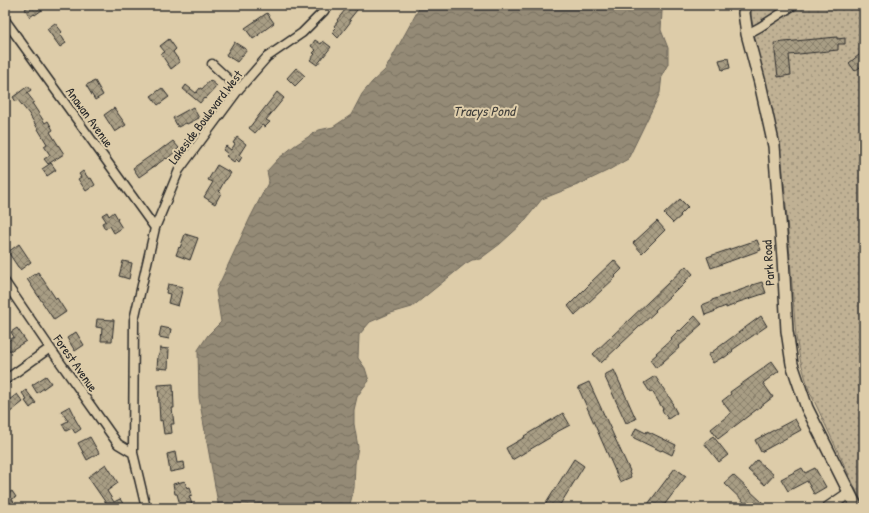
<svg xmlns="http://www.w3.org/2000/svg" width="869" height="513" font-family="'Patrick Hand',sans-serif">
  <defs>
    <pattern id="grass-dots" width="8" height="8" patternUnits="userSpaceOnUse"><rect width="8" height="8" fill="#c0b194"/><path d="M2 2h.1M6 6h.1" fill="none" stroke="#9c9079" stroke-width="1.8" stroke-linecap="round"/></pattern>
    <pattern id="water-waves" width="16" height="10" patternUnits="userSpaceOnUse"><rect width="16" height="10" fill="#948a76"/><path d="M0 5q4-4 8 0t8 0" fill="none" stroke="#797161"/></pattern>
    <pattern id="building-cross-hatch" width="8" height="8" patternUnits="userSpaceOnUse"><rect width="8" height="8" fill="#a89d84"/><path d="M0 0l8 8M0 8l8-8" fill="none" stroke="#89806c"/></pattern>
  </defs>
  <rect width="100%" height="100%" fill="#ddcca9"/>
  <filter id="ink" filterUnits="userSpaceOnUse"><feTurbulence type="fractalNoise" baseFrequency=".025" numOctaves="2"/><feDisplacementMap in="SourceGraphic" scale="8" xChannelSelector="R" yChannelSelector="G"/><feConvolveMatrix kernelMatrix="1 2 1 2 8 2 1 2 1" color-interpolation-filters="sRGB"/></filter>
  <g filter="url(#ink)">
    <path fill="url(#grass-dots)" stroke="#766e60" d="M752,5H864V507L809,390L800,359L796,337L785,192L782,162L775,125L757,49L751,16Z"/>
    <path fill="url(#water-waves)" stroke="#6a6458" d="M421,5H664L662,11L661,30L668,48V64L662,75L660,93L628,159L607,171L580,184L542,199L522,224L500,244L480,259L472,260L465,264L412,307L391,313L370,322L359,335L358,358L365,368L369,381L363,388L357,397L354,410V424L358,447L355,464L354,488L350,504L345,508H217L218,503L199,398L198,350L208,335L221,322L216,291L250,218L269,181L267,171L278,159L294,146L319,130L333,127L351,115L362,94L372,82L385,70Z"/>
    <path fill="url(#building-cross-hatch)" stroke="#2b2b2b" d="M31,5H49L35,15L34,14L30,17L25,9Z
      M349,5H361L349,20L351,21L338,38L332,32L336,28L334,26L338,21L337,20Z
      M267,13L274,23L258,35H259L253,39L245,28Z
      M55,23L62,32L60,34L66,43L60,47L47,29Z
      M837,37V39L845,38V44H838V50L789,55L791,75L778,77L774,43Z
      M169,39L176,49L173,52L180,62L171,69L161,54L165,52L160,46Z
      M315,40L321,44L323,41L331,47L317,65L310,60L315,54L313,53L316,50L311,46Z
      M234,42L247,50L237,62L226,55Z
      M864,51V64L855,71L849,63Z
      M728,58L730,68L722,70L719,60Z
      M296,68L305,76L295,86L287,78Z
      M210,80L217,86L205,99L204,98L200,103L183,89L186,85L196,93L200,88L202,89Z
      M95,81L103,95L95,100L86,85Z
      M28,86L31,90L27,93L34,102L32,103L45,123L48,121L53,130L50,132L64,154L48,164L44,159L50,155L44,146L47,144L29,114L18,100L16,102L13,97Z
      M162,88L169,97L158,105L151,96Z
      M277,92L284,98L266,120L270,122L265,127L262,125L255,133L249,128Z
      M193,107L199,118L187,124L186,123L178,127L173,118Z
      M114,108L126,125L115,132L104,115Z
      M237,137L246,144L239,155L242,157L239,162L236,159L234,162L226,156L228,154L223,150L226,146L231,150L235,144L233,143Z
      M173,141L179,148L167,159L166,158L139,177L133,168L156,152V153L165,146V147Z
      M51,163L56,170L47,176L42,169Z
      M217,165L231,173L226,180H225L219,191L221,193L215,204L204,197L213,182L208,180Z
      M83,171L89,179L91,178L95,185L86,191L78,179L81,177L79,174Z
      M680,199L688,207L680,215L681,216L673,223L664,214Z
      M107,212L109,216L114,212L118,219L117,220L122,228L114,233L110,226L105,229L102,223L106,221L102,215Z
      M657,221L665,230L642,253L633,243Z
      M185,234L198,238L190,260L176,255L179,247L180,248Z
      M757,240L761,250L711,268L707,257Z
      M19,244L31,262L20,270L8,252Z
      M614,260L622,269L615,276L616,277L575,315L568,306L591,283V282Z
      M123,261L132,263L129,279L119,276Z
      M686,266L693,274L685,281L686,282L678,290L677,289L670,296L655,310L656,311L601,363L593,354Z
      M38,272L56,299L57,298L66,312L54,320L27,279Z
      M762,282L766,293L736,303V304L726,308V306L716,310V311L705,315L702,305L712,301V300L752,286V285Z
      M168,284L183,287L178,306L168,303L170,294L166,293Z
      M695,316L702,324L694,331L695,332L679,346L680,347L656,368L650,360L657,354L656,353L672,339L671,338L679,330L680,331Z
      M761,316L767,326L732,350L733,351L724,358L723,357L713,363L708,355Z
      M97,319L114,320L112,341H101L102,328L96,327Z
      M161,327L171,329L169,339L159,337Z
      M17,328L26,341L10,351L5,343L14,337L11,332Z
      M76,332L84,345L75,351L67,338Z
      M160,348L169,349L168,369L157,368L158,355H159Z
      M772,361L779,371L763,383L773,397L718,439L711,429L731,413L722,401L731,394L730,392L764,368V367Z
      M614,370L636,419L626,423L604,375Z
      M46,376L51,383L37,393L32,385Z
      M655,376L673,403L672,404L677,413L668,419L662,410L663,409L652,391L650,392L644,383Z
      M589,382L630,471L629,472L631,477L620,482L578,387Z
      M173,384L174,408H172L174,424H171L172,433L164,434L162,420L160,421L158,385Z
      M26,390L36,403L30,408L25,401L27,400L22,393Z
      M17,394L23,402L9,413L5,408V403Z
      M70,406L75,416L74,417L81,429L75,433L72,428L66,431L62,424L68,421L61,411Z
      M563,413L570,425L551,435V437L512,460L506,448L525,437L524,436Z
      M795,419L801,430L761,452L755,440Z
      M636,428L646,433L647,431L676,445L672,455L662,450L661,451L632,437Z
      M713,436L728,455L719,462L704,443Z
      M90,437L99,453L87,460L78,443Z
      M175,452L177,463L184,462L185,469L170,472L167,454Z
      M574,459L584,466L558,508H543Z
      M757,460L774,475L765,485L748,470Z
      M106,464L118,483L107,491L114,502L120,499L126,508H106L103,506L106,503L88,477Z
      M675,468L686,476L662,508H654L648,504Z
      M802,468L805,473L815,468L826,487L814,494L807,481L788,491L781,479Z
      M733,475L763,503L758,508H750L724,483Z
      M185,481L187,488L190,487L192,495L189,496L192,504L181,508L177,494H175L173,484Z
      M12,491L16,497L12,499L17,508H5V495Z"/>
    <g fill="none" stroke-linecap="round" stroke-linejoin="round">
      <g stroke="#2b2b2b" stroke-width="11">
        <path id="minor" d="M5,20L155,228
          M747,34L760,27L794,5
          M212,64L239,89
          M5,282L50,348L118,444L133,453
          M5,380L50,348
          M146,508L133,453L134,320L155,228L179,170L239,89L267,57L302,33L324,11L327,5"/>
      </g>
      <g stroke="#2b2b2b" stroke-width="13">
        <path id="tertiary" d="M827,508L849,493"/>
      </g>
      <g stroke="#2b2b2b" stroke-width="14">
        <path id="secondary" d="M745,5L744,13L747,34L760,83L774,146L783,258L787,331L792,364L807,408L857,508"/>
      </g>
      <use href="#minor" stroke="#ddcca9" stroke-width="8"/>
      <use href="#tertiary" stroke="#ddcca9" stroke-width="10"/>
      <use href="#secondary" stroke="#ddcca9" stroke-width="11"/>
    </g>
  </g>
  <g text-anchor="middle" stroke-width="4" stroke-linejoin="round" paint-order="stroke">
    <g font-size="13" fill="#2b2b2b" stroke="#ddcca9">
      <text transform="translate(90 117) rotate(54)" y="5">Anawan Avenue</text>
      <text transform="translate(205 117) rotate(-53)" y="5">Lakeside Boulevard West</text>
      <text transform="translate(768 263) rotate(-94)" y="5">Park Road</text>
      <text transform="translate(76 363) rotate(55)" y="5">Forest Avenue</text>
    </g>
    <g font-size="14" font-style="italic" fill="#403e3a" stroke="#ddcca9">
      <text x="484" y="116">Tracys Pond</text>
    </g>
  </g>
  <rect width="869" height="513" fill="none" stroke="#ddcca9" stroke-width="20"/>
  <rect x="10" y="10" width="849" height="493" fill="none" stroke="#2b2b2b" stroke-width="1.5" filter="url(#ink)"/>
</svg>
